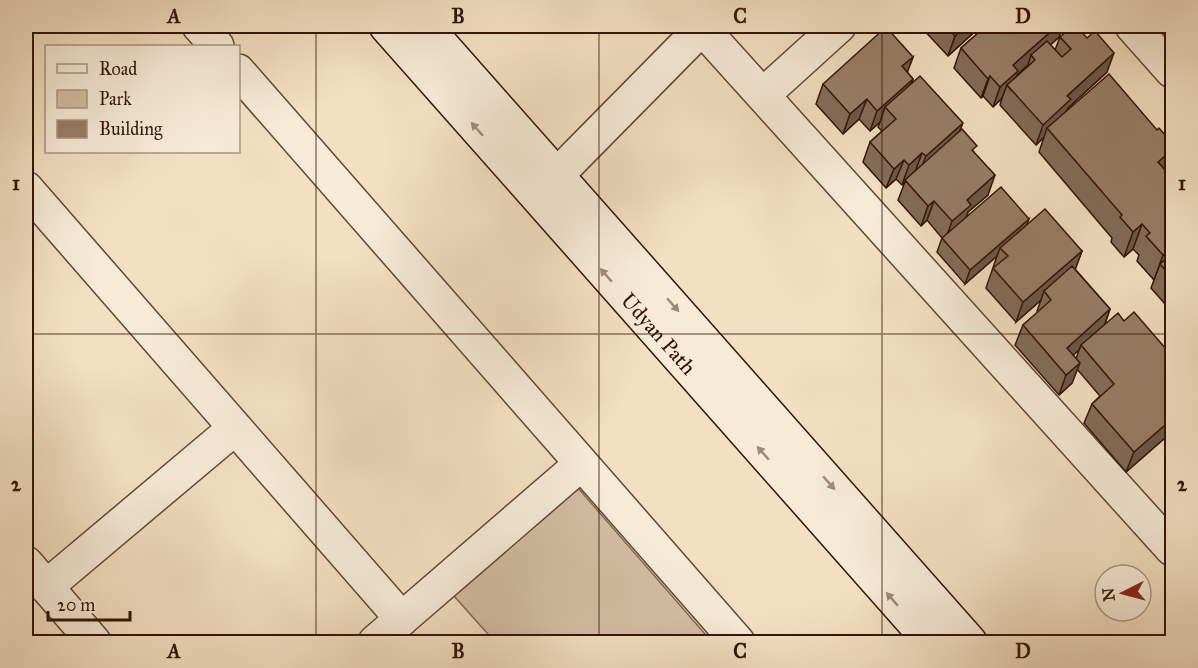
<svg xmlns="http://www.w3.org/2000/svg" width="1198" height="668" font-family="'IM FELL Great Primer',serif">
  <rect width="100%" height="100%" fill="#f3e0c3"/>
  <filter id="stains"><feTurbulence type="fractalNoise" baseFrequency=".00333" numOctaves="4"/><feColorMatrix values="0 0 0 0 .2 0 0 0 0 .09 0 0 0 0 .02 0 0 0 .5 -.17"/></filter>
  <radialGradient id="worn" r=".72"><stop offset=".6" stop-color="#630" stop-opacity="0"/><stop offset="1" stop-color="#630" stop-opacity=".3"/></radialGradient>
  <path fill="#d2bda3" stroke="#826854" stroke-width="1.5" d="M578,488L712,642H495L454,596Z"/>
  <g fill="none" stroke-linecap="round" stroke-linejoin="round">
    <g stroke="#634634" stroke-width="36">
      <path id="minor" d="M199,26L217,46
        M700,26L1172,549
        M1132,26L1172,71
        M238,71L738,642
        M763,95L839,26
        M557,175L702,28
        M26,188L402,619
        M26,563L94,642
        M46,587L235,428
        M375,642L581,464"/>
    </g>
    <g stroke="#331305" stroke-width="36">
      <g id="secondary">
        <path id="s1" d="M386,26L931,642"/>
        <path d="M425,26L970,642"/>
      </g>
    </g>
    <use href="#minor" stroke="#f7ebd8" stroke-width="33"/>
    <use href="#secondary" stroke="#f7ebd8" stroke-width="33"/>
  </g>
  <path fill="#826c59" stroke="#331305" stroke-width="1.5" fill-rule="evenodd" d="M920,26H981L948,56Z
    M986,26H1063L1059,37L1050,45L1055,50L1060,37L1107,72L1068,108L1067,111L1157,130L1173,144V155L1166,172L1173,179V313L1151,288L1154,280L1137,261L1139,255L1133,249L1124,257L1111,242L1112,238L1039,152L1044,137L1036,145L1000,105L1002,98L993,107L983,96L981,98L954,68L961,48ZM1028,65L1027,67L1016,77L1017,75Z
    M913,57L907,72L913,79L912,83L959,131L974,152L988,195L968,212L966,217L1027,225L1082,251L1075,269L1110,309L1105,324L1124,321L1173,357V431L1126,472L1084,423L1092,404L1100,396L1077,369L1072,383L1059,395L1015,345L1023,325L1038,312L1037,311L1041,300L1016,322L986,288L997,256L965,284L937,252L942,238L927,220L921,226L898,200L905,182L902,185L896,179L886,188L863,162L870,142L882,131L878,127L880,122L870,131L859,119L843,134L816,104L823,84ZM1079,350L1076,359L1073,355Z"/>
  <path fill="#6a5849" stroke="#331305" stroke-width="1.5" d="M966,26H981L948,56L955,36Z
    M1057,26H1063L1059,37L1035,59L1031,55L1028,65L1017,75L1011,90L1007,85L1002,98L993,107L1000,87L1013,65Z
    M1114,53L1107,72L1068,108L1064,119L1047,128L1044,137L1036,145L1043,125L1067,96Z
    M913,57L906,76L902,66Z
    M990,76L983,96L981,98L988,79Z
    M913,79L906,98L885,107L880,122L870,131L877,111Z
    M867,99L859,119L843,134L850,114Z
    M963,123L955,142L918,175L926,156Z
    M1173,149V155L1166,171L1158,162Z
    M922,153L915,172L902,185L909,165Z
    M904,160L896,179L886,188L894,169Z
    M995,175L988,195L968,212L964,225L945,241L952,221L967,200Z
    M934,201L927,220L921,226L928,206Z
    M1029,219L1024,233L1000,248L997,256L965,284L970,270Z
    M1142,224L1133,249L1124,257L1133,232Z
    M1173,247V264H1160L1154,280L1163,255Z
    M1082,251L1075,270L1044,291L1041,300L1016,322L1023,302Z
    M1110,309L1103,329L1081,345L1079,350L1059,367L1067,348Z
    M1080,363L1072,383L1059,395L1066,375Z
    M1173,418V431L1126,472L1134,452Z"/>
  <path fill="#977e68" stroke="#331305" stroke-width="1.5" d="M945,26H966L955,36Z
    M986,26H1057L1013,65L1018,71L1000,87L990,76L988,79L961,48Z
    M1073,26H1076L1087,38L1095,31L1114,53L1067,96L1071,99L1043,125L1007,85L1035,60L1031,55L1047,41L1062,57L1071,49L1060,37Z
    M886,27L913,57L902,66L913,79L877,111L867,99L850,114L823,84Z
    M1109,74L1157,130L1159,128L1173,144V149L1158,162L1173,179V247L1163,255L1146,236L1150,233L1142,224L1133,232L1120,217L1122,215L1047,128Z
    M920,76L963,123L926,156L922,153L909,165L904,160L894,169L870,142L896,119L885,107Z
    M962,129L977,146L972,150L995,175L967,200L971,205L952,221L934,201L928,206L905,180Z
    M1001,187L1029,219L970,270L942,238Z
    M1045,209L1082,251L1023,302L993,268L1008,256L1000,248Z
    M1173,253V278L1160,264Z
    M1072,266L1110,309L1067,348L1080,363L1066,375L1023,325L1051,300L1044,291Z
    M1134,312L1173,357V418L1134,452L1092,404L1114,384L1081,345L1118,313L1124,321Z"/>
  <defs><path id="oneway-solid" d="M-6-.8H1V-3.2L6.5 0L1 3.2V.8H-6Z" transform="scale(1.5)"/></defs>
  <g fill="#9f8a79">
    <use href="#oneway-solid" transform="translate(477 129) rotate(-131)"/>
    <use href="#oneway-solid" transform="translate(606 275) rotate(-131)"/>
    <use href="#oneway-solid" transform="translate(673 305) rotate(49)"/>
    <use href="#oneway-solid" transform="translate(763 453) rotate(-131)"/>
    <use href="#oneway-solid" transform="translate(829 483) rotate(49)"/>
    <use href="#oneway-solid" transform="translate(892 599) rotate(-131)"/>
  </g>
  <path fill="none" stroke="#331305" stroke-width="1.5" stroke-opacity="0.55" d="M316,26V642M599,26V642M882,26V642M26,334H1172"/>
  <g text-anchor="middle" stroke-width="5" stroke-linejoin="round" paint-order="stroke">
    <g font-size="21" fill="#331305" stroke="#f7ebd8">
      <text dy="7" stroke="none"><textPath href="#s1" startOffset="411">Udyan Path</textPath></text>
    </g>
  </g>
  <rect width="1198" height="668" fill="none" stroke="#f3e0c3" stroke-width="66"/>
  <rect x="45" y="45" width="195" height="108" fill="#f7ebd8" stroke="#a99584" stroke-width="1.5"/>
  <rect x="57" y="64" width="30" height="9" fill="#f7ebd8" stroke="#a99584" stroke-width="1.5"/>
  <text x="99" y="75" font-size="18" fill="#331305">Road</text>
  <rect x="57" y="90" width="30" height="18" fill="#d2bda3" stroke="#a99584" stroke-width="1.5"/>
  <text x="99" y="105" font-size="18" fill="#331305">Park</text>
  <rect x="57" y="120" width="30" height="18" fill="#977e68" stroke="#a99584" stroke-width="1.5"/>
  <text x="99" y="135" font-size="18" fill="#331305">Building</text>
  <g transform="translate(1123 593) rotate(264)"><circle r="28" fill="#f7ebd8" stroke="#a99584" stroke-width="1.5"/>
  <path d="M0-4.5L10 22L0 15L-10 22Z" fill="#8f2418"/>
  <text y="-9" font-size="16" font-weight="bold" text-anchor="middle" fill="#331305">N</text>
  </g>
  <path d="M48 611v9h82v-9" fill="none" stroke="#331305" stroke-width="3"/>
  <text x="57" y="611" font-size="18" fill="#331305" stroke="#f7ebd8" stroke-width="4.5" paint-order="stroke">20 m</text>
  <rect x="33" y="33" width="1132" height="602" fill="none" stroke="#331305" stroke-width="2"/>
  <g font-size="20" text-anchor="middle" font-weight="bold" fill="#331305">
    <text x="174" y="23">A</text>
    <text x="458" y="23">B</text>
    <text x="740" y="23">C</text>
    <text x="1023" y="23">D</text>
    <text x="16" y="190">1</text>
    <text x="1182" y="190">1</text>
    <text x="16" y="491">2</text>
    <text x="1182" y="491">2</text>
    <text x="174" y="658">A</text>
    <text x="458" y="658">B</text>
    <text x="740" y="658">C</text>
    <text x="1023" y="658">D</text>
  </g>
  <rect width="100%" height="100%" filter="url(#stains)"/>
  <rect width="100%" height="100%" fill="url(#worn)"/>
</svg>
